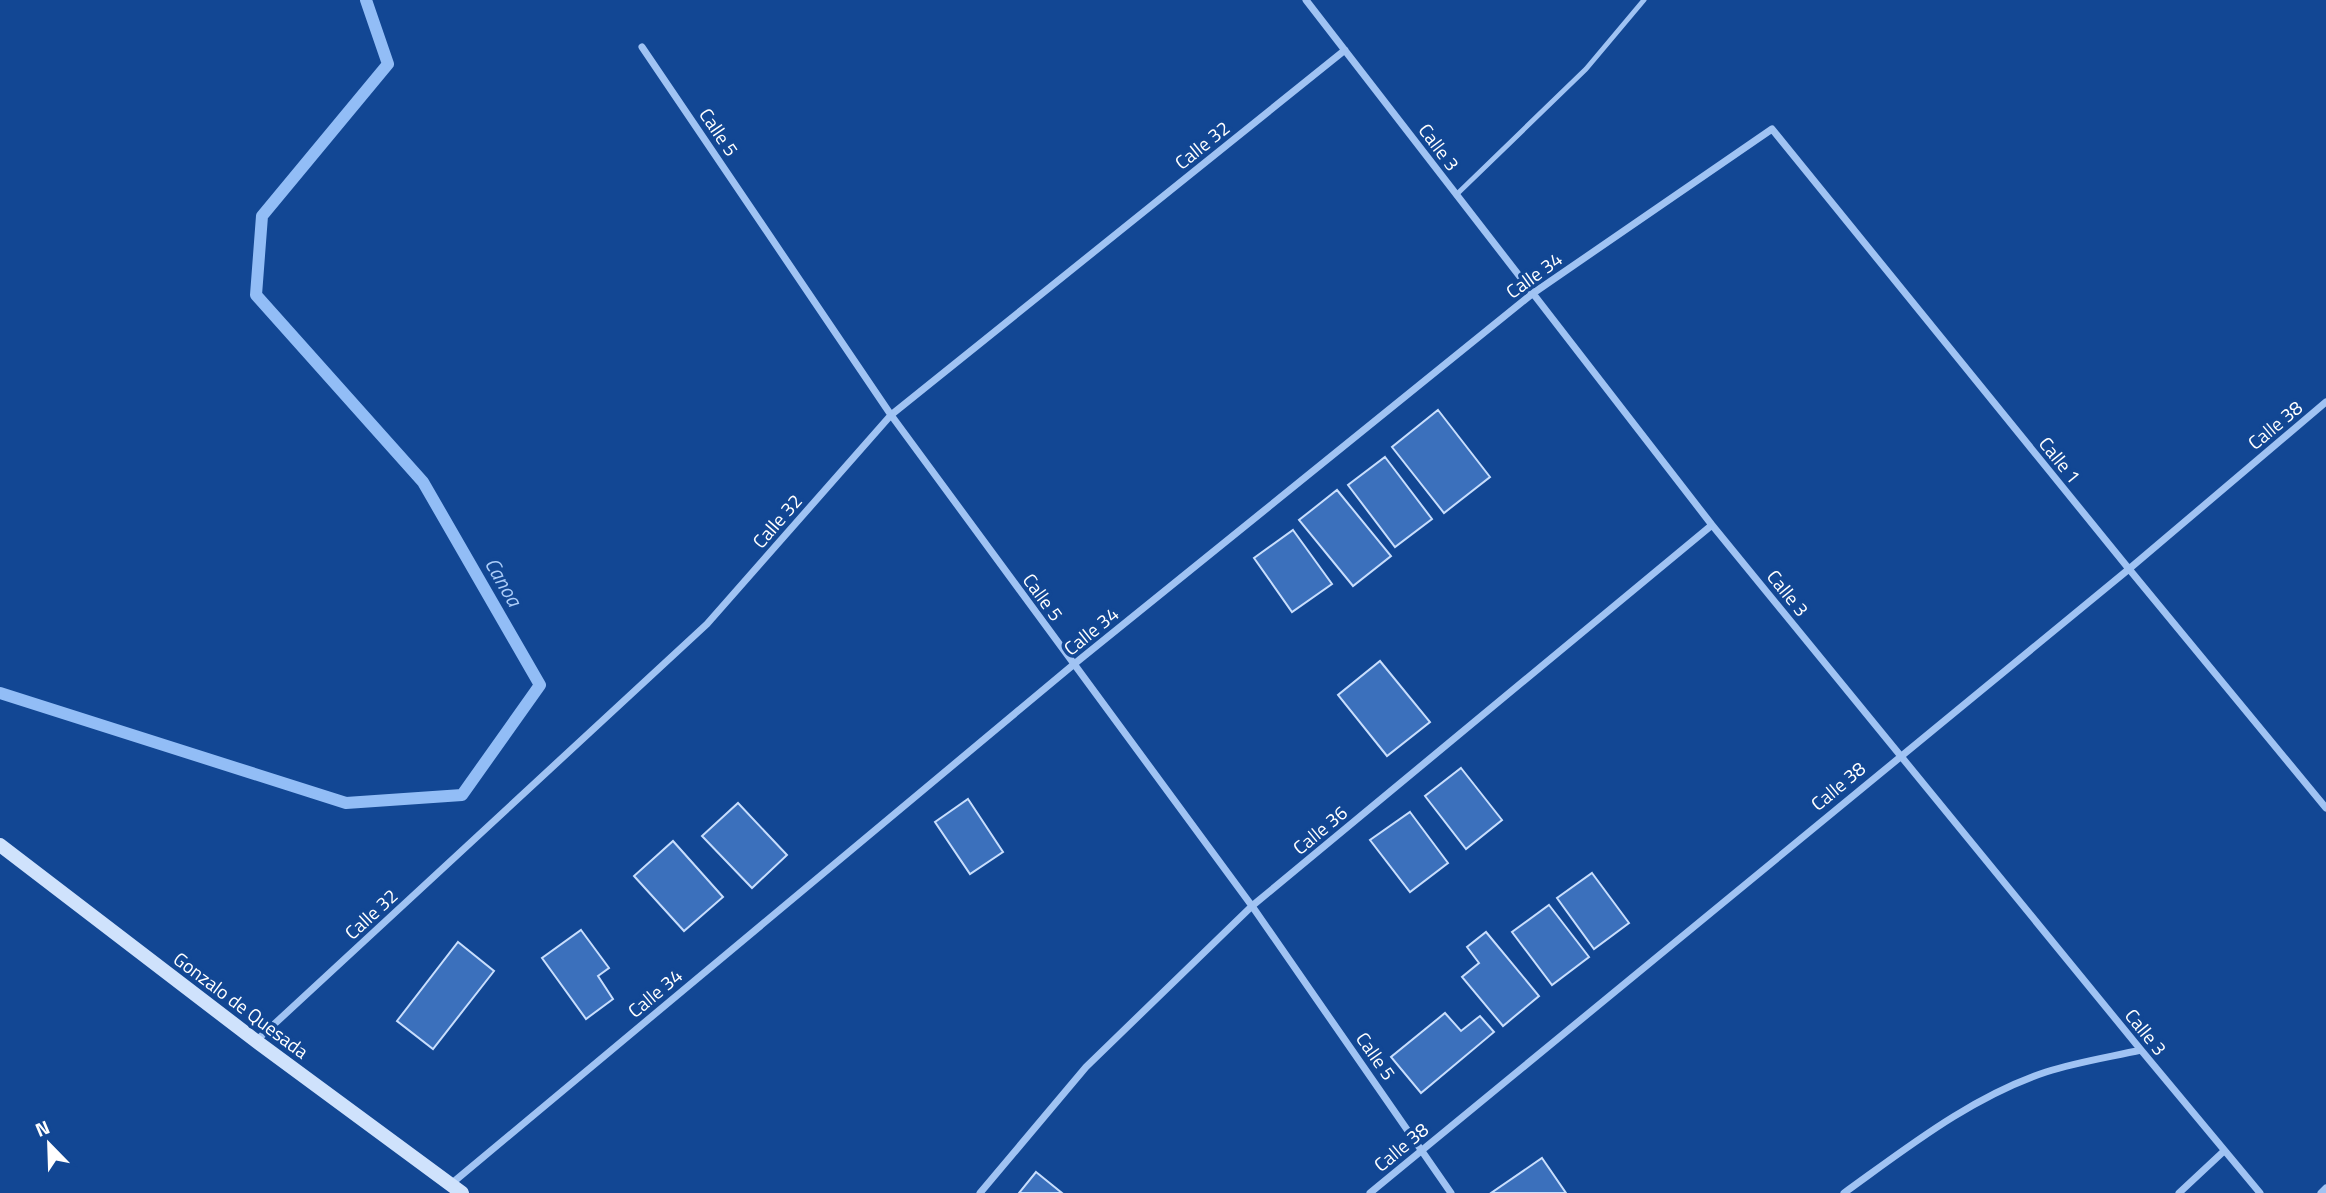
<svg xmlns="http://www.w3.org/2000/svg" width="2326" height="1193" font-family="'Titillium Web',sans-serif">
  <rect width="100%" height="100%" fill="#124794"/>
  <g fill="none" stroke-linecap="round" stroke-linejoin="round">
    <path stroke="#92bdf6" stroke-width="12" d="M0,693L346,803L462,795L540,685L423,482L256,295L262,216L388,64L366,0"/>
  </g>
  <path fill="#3b70bc" stroke="#c8defd" stroke-width="2" d="M1438,410L1490,477L1444,513L1392,447Z
    M1385,457L1432,519L1395,547L1348,485Z
    M1337,490L1391,556L1353,586L1299,520Z
    M1293,530L1332,584L1292,612L1254,558Z
    M1380,661L1430,722L1387,756L1338,695Z
    M1461,768L1502,820L1466,849L1425,796Z
    M968,799L1003,852L970,874L935,822Z
    M738,803L787,855L752,888L702,836Z
    M1410,812L1448,863L1410,892L1370,840Z
    M673,841L723,897L684,931L634,876Z
    M1592,873L1629,923L1594,949L1557,898Z
    M1549,905L1589,957L1552,985L1512,932Z
    M581,930L609,968L598,976L613,999L586,1019L542,958Z
    M1486,932L1539,996L1503,1026L1462,977L1479,963L1467,947Z
    M458,942L494,971L433,1049L397,1021Z
    M1445,1013L1461,1031L1480,1016L1494,1032L1421,1093L1391,1057Z
    M1542,1158L1566,1193H1491Z
    M1036,1172L1062,1193H1019Z"/>
  <g fill="none" stroke-linecap="round" stroke-linejoin="round">
    <path stroke="#a0c3f3" stroke-width="5" d="M1456,195L1586,69L1644,0"/>
    <path stroke="#a0c3f3" stroke-width="7" d="M1306,0L1712,525L2141,1050L2260,1193
      M642,47L891,415L1252,906L1451,1193
      M256,1041L707,624L891,415L1345,50
      M451,1184L1073,665L1532,294L1772,129L2129,569L2326,808
      M980,1193L1086,1067L1252,906L1712,525
      M1370,1193L2129,569L2326,402
      M1844,1193C1908,1147 1971,1097 2046,1072C2077,1062 2110,1057 2141,1050
      M2179,1193L2224,1151
      M2321,1193L2326,1188"/>
    <path stroke="#cfe2fc" stroke-width="14" d="M0,845L256,1041L462,1193"/>
  </g>
  <g text-anchor="middle" stroke-width="7" stroke-linejoin="round" paint-order="stroke">
    <g font-size="19" fill="#fff" stroke="#124794">
      <text transform="translate(719 132) rotate(56)" y="7">Calle 5</text>
      <text transform="translate(1202 145) rotate(-39)" y="7">Calle 32</text>
      <text transform="translate(1439 147) rotate(53)" y="7">Calle 3</text>
      <text transform="translate(1534 275) rotate(-36)" y="7">Calle 34</text>
      <text transform="translate(2275 425) rotate(-40)" y="7">Calle 38</text>
      <text transform="translate(2060 460) rotate(51)" y="7">Calle 1</text>
      <text transform="translate(777 521) rotate(-49)" y="7">Calle 32</text>
      <text transform="translate(1788 593) rotate(51)" y="7">Calle 3</text>
      <text transform="translate(1043 597) rotate(54)" y="7">Calle 5</text>
      <text transform="translate(1091 631) rotate(-39)" y="7">Calle 34</text>
      <text transform="translate(1838 786) rotate(-40)" y="7">Calle 38</text>
      <text transform="translate(1320 830) rotate(-40)" y="7">Calle 36</text>
      <text transform="translate(371 914) rotate(-43)" y="7">Calle 32</text>
      <text transform="translate(655 993) rotate(-40)" y="7">Calle 34</text>
      <text transform="translate(241 1005) rotate(37)" y="7">Gonzalo de Quesada</text>
      <text transform="translate(2146 1032) rotate(51)" y="7">Calle 3</text>
      <text transform="translate(1376 1056) rotate(55)" y="7">Calle 5</text>
      <text transform="translate(1401 1147) rotate(-40)" y="7">Calle 38</text>
    </g>
    <g font-size="21" font-style="italic" fill="#accdf9" stroke="#124794">
      <text transform="translate(503 582) rotate(60)" y="7">Canoa</text>
    </g>
  </g>
  <g transform="translate(49 1144) rotate(337)" stroke="#124794" stroke-width="5" paint-order="stroke">
  <path d="M0-5L12 26L0 18L-12 26Z" fill="#ffffff"/>
  <text y="-10" font-size="19" font-weight="bold" text-anchor="middle" fill="#ffffff">N</text>
  </g>
</svg>
